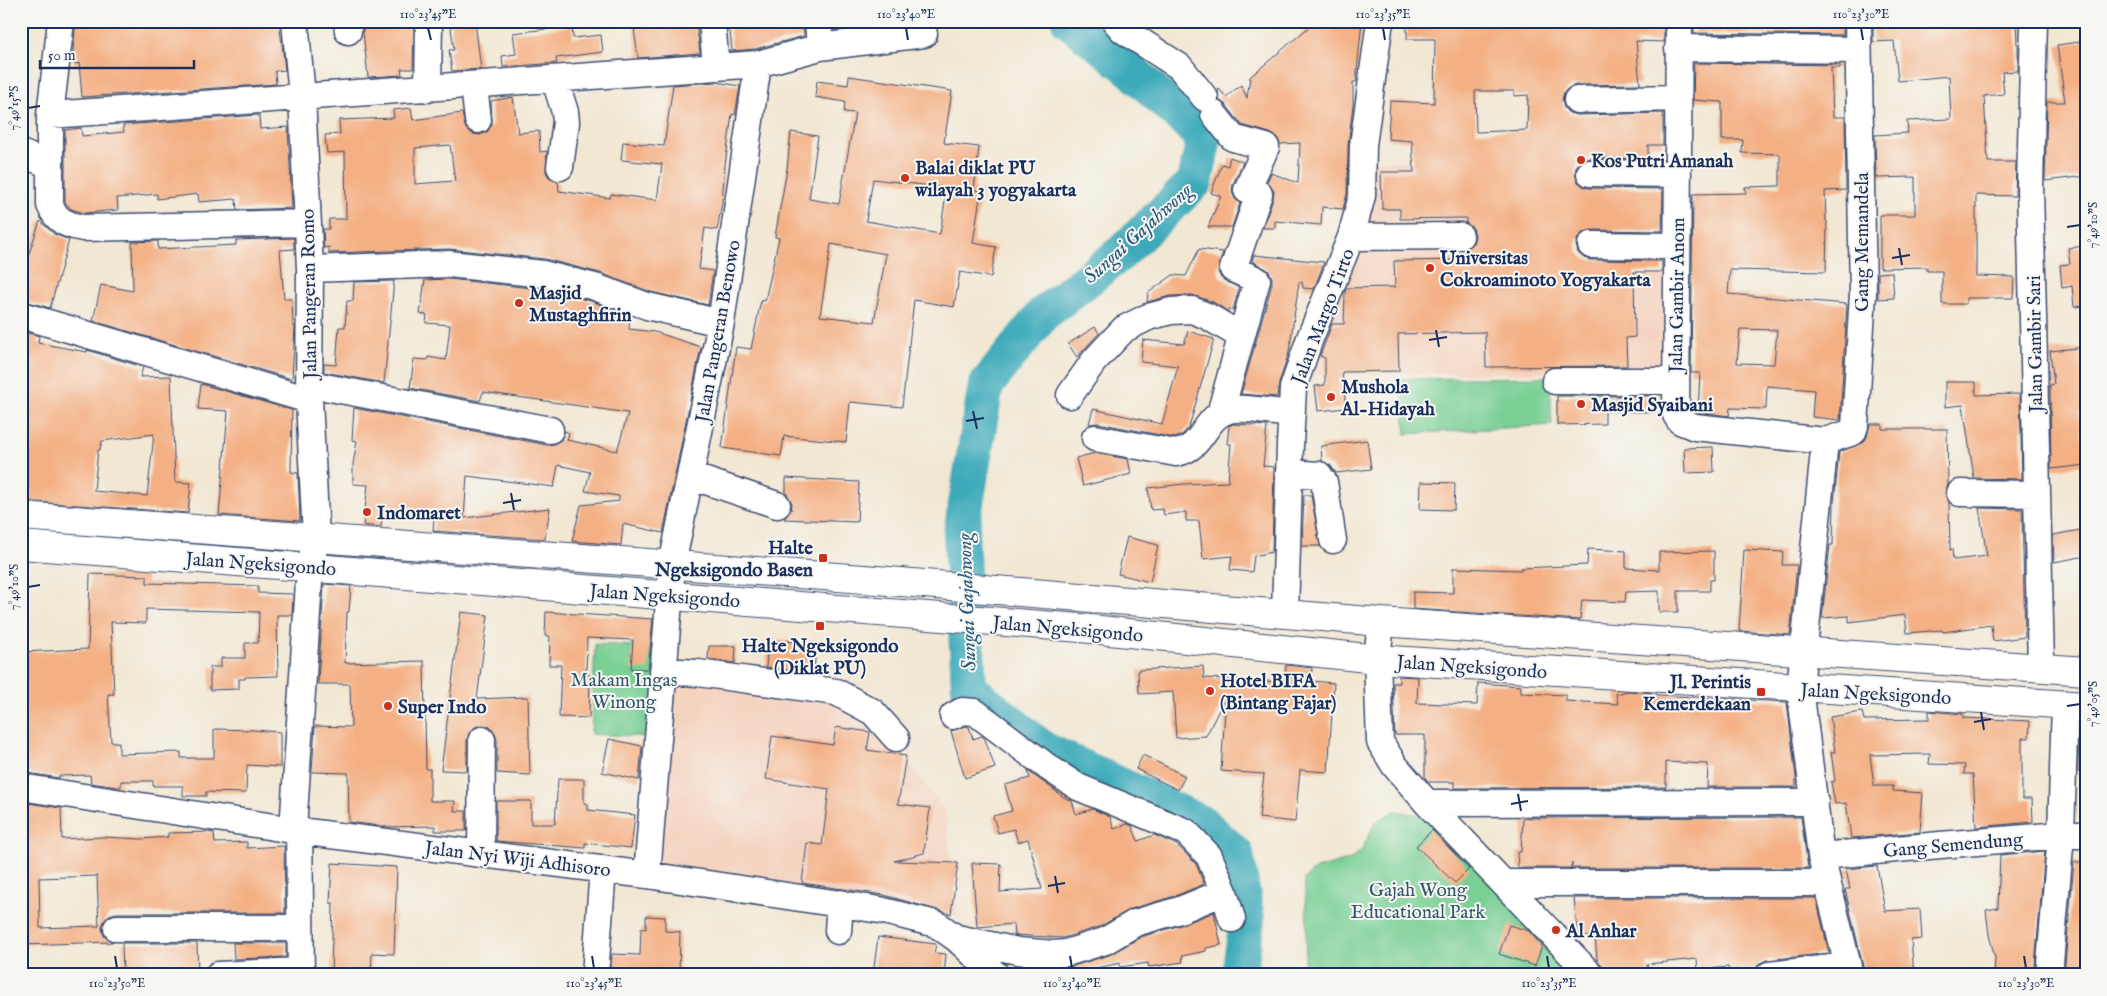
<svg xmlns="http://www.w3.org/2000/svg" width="2107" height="996" font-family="'IM FELL English',serif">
  <rect width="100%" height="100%" fill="#f6f6f2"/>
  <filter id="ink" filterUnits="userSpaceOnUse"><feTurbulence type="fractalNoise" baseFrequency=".02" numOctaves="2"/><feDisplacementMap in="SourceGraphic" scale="10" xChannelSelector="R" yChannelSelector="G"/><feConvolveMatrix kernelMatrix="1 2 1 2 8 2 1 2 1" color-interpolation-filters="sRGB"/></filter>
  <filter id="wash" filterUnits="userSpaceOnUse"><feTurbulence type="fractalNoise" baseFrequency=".0096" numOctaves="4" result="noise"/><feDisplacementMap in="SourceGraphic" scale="20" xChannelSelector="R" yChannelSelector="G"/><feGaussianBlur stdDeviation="1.12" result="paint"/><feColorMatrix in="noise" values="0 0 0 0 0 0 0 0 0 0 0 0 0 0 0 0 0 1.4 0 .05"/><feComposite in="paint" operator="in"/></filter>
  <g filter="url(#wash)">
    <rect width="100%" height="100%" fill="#f2e7d3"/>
    <path fill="#f4d3bf" d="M1367,161H1518L1515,275L1673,276L1672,371L1300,375Z
      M673,672L836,692L899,750L946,813L957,916L658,866Z"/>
    <path fill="#79cf94" stroke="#4a7f79" d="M1550,377L1552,425L1406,434L1401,379Z
      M595,644L658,647L653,737L591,734Z
      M1395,811L1441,819L1547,935L1571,975H1304L1307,922L1304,879L1316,869L1349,860L1362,850L1375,822Z"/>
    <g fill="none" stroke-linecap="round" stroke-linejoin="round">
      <path stroke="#3caaba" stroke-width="36" d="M1069,21L1130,69L1204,138L1195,182L1121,253L1043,314L986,385L961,533L969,688L1043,749L1202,823L1236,854L1247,920L1239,975"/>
    </g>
    <g id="blocks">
      <path fill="#f4b084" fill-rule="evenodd" d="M76,21H279L285,70L275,71L276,84L82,97L79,63L74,64L73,51Z
        M365,21H414L413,69H401L402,75L368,77L363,32V27H366Z
        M450,21H475L481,69L452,71L449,50H454Z
        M633,21H696L700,53L638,58Z
        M729,21H803L804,36L755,49L732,51Z
        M833,21H868L869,26L834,30Z
        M1316,21H1362L1356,82H1353V105L1348,145L1347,194L1343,209L1322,207L1321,225L1275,221V228H1263L1273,198L1274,191L1267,182L1271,173L1298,183L1300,143L1280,144L1277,137L1270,133L1242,125L1226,105L1219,100L1218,90L1219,89L1226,97L1241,85L1247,98L1250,77Z
        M1407,21H1664V42L1636,41L1640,84L1576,85L1570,87L1564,92L1562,100L1564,108L1569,113L1577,115L1663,113V145H1648V159L1590,158L1583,160L1577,165L1575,172L1577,181L1583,186L1589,188L1663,189L1662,231L1591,230L1584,232L1578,237L1576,244L1578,253L1584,258L1590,260L1662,261V272H1634L1635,337L1626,338L1627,366L1486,367L1485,332L1398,334L1399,371L1342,372L1346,408L1318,411L1315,386L1325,385V358L1320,356L1332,324H1344L1345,293L1346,288L1395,287L1394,261L1467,260V249L1473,244L1475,236L1473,228L1466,223V218L1400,219V209H1382L1381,172H1414L1412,141L1388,139L1390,101L1434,103L1435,39H1407ZM1475,91H1514V96L1528,95L1527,130L1476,132Z
        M1694,21H1843V35L1694,33Z
        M1873,21H2016L2017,44H2018V71L2002,72L2004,94L1984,96L1988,162H2016L2015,196L1976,195V276L2014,277L2013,298H1966V304H1942V271H1927V267L1880,268V215H1915V177L1876,178L1875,135L1908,133L1907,121L1951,119L1949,76L1898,81L1894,41L1873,42Z
        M572,26L573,38L601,35L603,52L556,58L557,63L503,67L502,56L516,54L513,33Z
        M2086,41V176L2045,181L2047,102H2065L2057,45Z
        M1694,63L1840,65V68H1831L1833,117H1845L1846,190L1825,191L1826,221H1827L1826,272L1730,270L1728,294L1847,304L1840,420L1812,417L1814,390L1767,386L1766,409L1730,408L1729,416L1698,412L1700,373H1691L1693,194L1746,193L1745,187L1780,186V154L1742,153L1743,140H1722V102L1693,100ZM1740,329L1777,330L1774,364L1737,363Z
        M849,76L952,91L944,143L979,147L974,190L981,191L973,243L996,247L991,277L960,272L954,307L914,300L902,407L850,402L846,442L784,436L781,456L722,448L736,347L751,349L761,300L765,301L779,238L775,237L787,169L791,132L818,136L809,199L839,204L855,113L844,112L845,102L815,97L817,81L848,85ZM873,179L947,188L940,234L866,221ZM831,244L886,254L874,322L820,316Z
        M716,82L740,86L735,115L732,114L725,165L722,203L717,230L705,228L699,269L713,271L708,305L651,292L600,273L545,259L449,249L329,253V247L324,248L323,229H329V219H346L345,152L327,153L325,135L340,134L339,120L394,118L393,110L411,108L413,120L462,113L466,129L473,134L480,135L487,132L492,125L491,101L513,97L518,133L539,131L540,152L547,151L546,172L550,179L558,182L559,191L610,198L611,194L657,200L662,164L621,160L623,142L664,146L673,85ZM450,145L455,181L415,184V148Z
        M259,115L260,129L288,127L292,208L237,210L236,199L199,202L198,194L157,199V194L117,198L118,210L84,213L71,209L65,202V130L81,128L82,136L124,132L123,125Z
        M1230,157L1243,162L1233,184L1232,192L1235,199L1240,203L1232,227H1208L1221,196L1211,193L1222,164L1228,166Z
        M40,221L54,234L69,240L50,308L21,300V267L24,268Z
        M294,238V249L280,250L284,299H292L293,326H295L292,379L93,321L101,285L133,291L132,242L158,241V249L236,245V240Z
        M2086,246V306L2074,307L2072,286L2062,288L2060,265L2070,264L2068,248Z
        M1199,249L1223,252L1219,265L1218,272L1221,278L1239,288L1233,310H1226L1213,302L1192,295L1170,296L1147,302L1148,293L1173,275L1186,276Z
        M1254,255L1324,262L1314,289L1303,288L1302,282H1299L1289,352L1279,383L1277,397L1241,394L1272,284V277L1268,270L1252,261Z
        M1892,272L1894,298L1878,299V273Z
        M448,279L540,289L591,301L630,316L629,329L655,332L701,347L663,533L623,524L621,545L572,541L581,505L619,501V496L585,491L590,472L558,465L554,487L467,476L464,518L550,508L545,539L433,531L434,518L383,512L381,527L363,525L368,485L353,484V464L357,441L352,440L354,408L547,445L554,444L561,440L565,431L569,433L567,440L617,451L628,413L483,392L480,401L410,388L414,359L427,360L428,357L446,360L450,325L426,323L427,315L420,314L425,280Z
        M394,281L384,383L324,372V364L336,365L339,327H345L347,301H353L354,282Z
        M1095,327L1099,333L1077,357L1068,344Z
        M21,331L39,336L38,343L87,352V350L143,367L140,377L171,376L175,482L191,483L188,513L21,501ZM154,434L147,496L94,491L98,450H100L102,441Z
        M1188,331L1214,339L1189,427L1183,434L1175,438L1098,423L1089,424L1093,409L1162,424L1178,366L1141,362L1143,340L1184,344Z
        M2086,347V411L2079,412L2083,443H2086V465L2051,469L2050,385L2054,384L2050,351Z
        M1945,382H1976V395L2020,394L2022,479L1974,478L1963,405L1945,407Z
        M201,384L292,410L291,472L298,473L300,521L219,515L228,411L198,409Z
        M1557,396H1651L1650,412L1605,411V424L1557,425Z
        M1233,424L1267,426L1263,466L1274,467L1272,552L1254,556L1252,572L1230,570L1232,556L1203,559L1199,521H1186V512L1164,515L1163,509L1151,510L1148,488L1184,484L1228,482L1231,444H1227L1229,426Z
        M1870,424H1882V429H1947L1948,484L1945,493L1949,502L1950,550L1952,549L1953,560L1987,556L1979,508L2022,509L2025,637L1993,641L1991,625L1943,632L1942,630L1907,633L1905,615L1849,622V616L1822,618L1830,545H1833L1834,503L1839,452L1863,443L1867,437Z
        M1367,440L1371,469L1336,473L1331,466L1322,461L1321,446Z
        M1713,447L1714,472L1685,473L1684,448Z
        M1095,453L1128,459L1131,474L1083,486L1076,458Z
        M786,478L859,482L857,522L784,519L791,510L792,503L786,493Z
        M1421,482L1455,483L1454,510L1420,509Z
        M1304,495H1311L1320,546H1302Z
        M2086,529V556L2054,562L2053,535Z
        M1127,537L1158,545L1150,582L1118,574Z
        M1588,549L1626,551V568L1659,570V552L1714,551V580H1710V591H1678V612H1659V591L1626,592L1625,602L1582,600L1580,620L1413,609V592L1453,593V568L1521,570V568L1587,565Z
        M1744,550L1783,552L1782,565H1797L1790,635L1739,631Z
        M90,574L147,576V583L258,586V593L293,594L292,615H277L278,676L245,677V679H239V689L210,690V667H221V658H245V643H258L259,612L146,609V623L111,622L114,694H108L111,742H119V754L181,752V758H214V729L253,730L280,732V767L247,765L246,793L206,792V796H183V786H153V781H121V787H118L91,783L90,775L59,776V778L21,772V652L88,649Z
        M324,584L351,586L349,612H347L345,663L424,661L426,769H430V801H455L454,811H466V831H435V826L387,827L349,822L348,773L312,772L315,726L351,727L350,684H318Z
        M461,612L488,615L477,699L528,697L530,775L497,773V740L495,733L490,727L483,725L475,727L469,733L467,740V771L441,770Z
        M546,612L653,619L648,669H631L633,640L587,638L586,674L590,675L589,718L559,717L561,665H549L550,636H545Z
        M768,640L816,643L814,674L766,667Z
        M709,646H736L735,663L708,659Z
        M1286,665L1312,668L1311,681L1334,683L1328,772L1300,770L1295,822L1259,818L1264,774L1221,771L1226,696L1206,736L1176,738L1173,692L1139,694L1138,670L1203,666L1204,678L1285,682Z
        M1399,676L1418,677L1417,703L1477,705L1478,683L1521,686V693L1566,695V701L1618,704L1616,694L1628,691L1656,693L1657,695L1787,702L1796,778V787H1707L1708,764L1666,762V787L1454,788V782H1429L1425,778V735H1395L1393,683H1399Z
        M1929,711L1963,714V718L2030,721L2029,738H2022V799H2032L2033,822L1976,827L1973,774H1964L1965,765L1929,764L1930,754L1870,755L1874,786H1893V791L1923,793L1920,832L1851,838L1846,803L1835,804L1831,782L1835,781L1831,752H1835L1830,717L1862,712L1864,720L1929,719Z
        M2079,722H2086V772H2078Z
        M965,726L969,727L973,739L982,736L985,739L995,768L965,778L951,731Z
        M836,727L870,732L867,750L906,756L898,804L930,808L924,853L894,861L958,863L951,914L884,895L802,883L807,843L822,845L829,789L766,779L772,736L833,745Z
        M609,739L642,746L639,780L602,772Z
        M1143,755L1185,776L1178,790L1136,769Z
        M1028,771L1065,798L1072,801L1076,814L1093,809L1110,817L1114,829L1127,824L1132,826L1138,841L1154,835L1177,845L1196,864L1204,884L1175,896L1131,909L1099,927L1063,938L1015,935L1014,924L977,927L972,863L1001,864L1000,892L1042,889L1028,839L1018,842L1014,829L998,833L993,816L1012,811L1005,785L1030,778Z
        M558,779H584V803L588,804V810L635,815L631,848L585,843V848L496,841V801H531V824H555Z
        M21,802L61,808L62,839L104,837L141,839L168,837V833L207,832L214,833L215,843L247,842V848L284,846L285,913H117L109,915L104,921L102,928L104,936L112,942L21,945ZM97,876L99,926L40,928L39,878Z
        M1801,817L1808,868H1572V863L1570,868H1518L1517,852H1521L1523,818Z
        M1432,830L1469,869L1455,883L1416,846Z
        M2045,851L2034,975H1994L1995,958L1989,935L1986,910L1998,908L2000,855Z
        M2074,862H2084L2083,883H2086V975H2064Z
        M332,863L397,867L394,954L372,953L371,975H331L333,903H330Z
        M1877,866L1885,911L1920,909L1922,939L1911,940L1914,975H1865L1845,889H1850L1846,869Z
        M1574,898H1816L1829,953L1767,960L1760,963L1756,968L1729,971L1728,967L1698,970L1697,959L1647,964L1648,975H1606L1602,965L1597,959L1595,936L1578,938Z
        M1214,912L1221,945L1206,948V951L1182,956L1183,962L1149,967L1148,963L1120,967V963L1063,975H1043V968H1067L1109,955L1141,937L1184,924Z
        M646,916L665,917V931L680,932L679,975H610L612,954L640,955L641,928L646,929Z
        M1509,925L1529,931L1542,946L1535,966L1499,954Z
        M878,937L936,944L934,953L946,954L944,975H873Z
        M122,943H197L198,973L123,975Z
        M233,943H286V957L234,959Z"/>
    </g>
  </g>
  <g filter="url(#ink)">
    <use href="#blocks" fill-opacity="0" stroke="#3b4b70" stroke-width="1"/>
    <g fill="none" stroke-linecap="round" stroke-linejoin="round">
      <g stroke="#3b4b70" stroke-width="29">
        <path id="minor" d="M61,21L50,115V205C56,221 67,225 83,228L308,223
          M347,21L348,31
          M712,21L716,67
          M818,21L820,47
          M1115,21L1123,30L1180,67L1205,98
          M1679,21L1676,415L1680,421L1695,427L1825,441
          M2034,21L2030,187L2041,667
          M1678,48L1858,50
          M555,80L565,112L566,122L560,167
          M474,86L478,120
          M428,89L429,21
          M1577,100L1678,98
          M1214,114L1233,138L1266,147L1247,190L1259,194L1233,269L1257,280L1220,414
          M50,115L758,64L820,47L924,34
          M21,153L49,165
          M1590,173L1678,174
          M1351,237L1460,236
          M1591,245L1677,246
          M310,269L449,264L543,274L595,287L647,306L721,323
          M21,315L309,400
          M1555,381H1675
          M309,384L550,430
          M1070,395L1094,361L1124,329L1148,317L1171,311L1192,310L1207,316L1241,336
          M1095,438L1176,453C1205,448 1203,417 1229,410C1243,406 1276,413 1292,414
          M1825,441L1800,688L1821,856L1850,975
          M1825,441L1853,432L1855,426L1863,293L1858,21
          M1289,473L1319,475L1324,482L1333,540
          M690,480L706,481L777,505
          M1960,493L2037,494
          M1285,614L1290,445L1293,388L1310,338L1351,237L1362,196L1363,145L1380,21
          M1381,622L1377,659L1380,742L1395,766L1427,803L1591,975
          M663,671L698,673L836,692L873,712L896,738
          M953,716L962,711L975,712L1049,768L1078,787L1186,832L1209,856L1224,892L1180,910L1135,923L1105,941L1066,953L1054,954L1018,951L957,938
          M21,787L299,831L647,875L880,910L936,924L956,938L996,975
          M1427,803L1815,802
          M293,830L310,567L316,538L309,400L310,269L302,96L295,21
          M299,831L301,975
          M481,854L482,740
          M1821,856L1940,845L2061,835H2086
          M647,875L672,565L721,323L758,64
          M1505,883H1827
          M1224,892L1232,919
          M117,928H300
          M838,931L840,903
          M218,975L301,971
          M595,975L603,869
          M1769,975L1848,966
          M2049,975L2061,835L2065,704"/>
      </g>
      <g stroke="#3b4b70" stroke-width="30">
        <path id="major" d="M21,516L864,579L1381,622L2086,671
          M21,545L1081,628L1377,659L2086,706"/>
      </g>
      <use href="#minor" stroke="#fff" stroke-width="26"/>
      <use href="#major" stroke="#fff" stroke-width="28"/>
    </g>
  </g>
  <path fill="none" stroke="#1b2f5e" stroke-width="2" d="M428,28L431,40M906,28L908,40M1383,28L1385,40M1861,28L1863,40M28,108L40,106M2067,227L2080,225M1899,248L1902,265M1892,258L1910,255M1436,330L1439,347M1429,340L1447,337M973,411L977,429M966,421L984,418M511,493L514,510M503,503L521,500M28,587L40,585M2067,706L2080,704M1981,712L1984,730M1974,722L1991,719M1518,794L1521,811M1511,804L1528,801M1055,876L1058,893M1048,886L1065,883M115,956L117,968M592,956L594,968M1070,956L1072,968M1547,956L1549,968M2024,956L2026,968"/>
  <g fill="#c8321e" stroke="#f6f6f2" stroke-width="2">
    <circle cx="1581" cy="160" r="5"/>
    <circle cx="905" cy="178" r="5"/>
    <circle cx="1430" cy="268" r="5"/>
    <circle cx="519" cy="303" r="5"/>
    <circle cx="1331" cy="397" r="5"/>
    <circle cx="1581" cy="404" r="5"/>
    <circle cx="367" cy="512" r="5"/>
    <rect x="818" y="553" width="10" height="10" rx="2.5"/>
    <rect x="815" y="621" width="10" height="10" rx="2.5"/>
    <circle cx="1210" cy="691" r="5"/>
    <rect x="1756" y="687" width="10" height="10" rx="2.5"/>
    <circle cx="388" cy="706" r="5"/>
    <circle cx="1556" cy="930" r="5"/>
  </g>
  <g text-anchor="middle" stroke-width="4" stroke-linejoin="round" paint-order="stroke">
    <g font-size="19" font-weight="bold" fill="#1b2f5e" stroke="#f6f6f2" text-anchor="start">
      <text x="1591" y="167">Kos Putri Amanah</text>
      <text x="915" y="174">Balai diklat PU<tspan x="915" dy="22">wilayah 3 yogyakarta</tspan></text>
      <text x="1440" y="264">Universitas<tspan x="1440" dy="22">Cokroaminoto Yogyakarta</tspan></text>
      <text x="529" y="299">Masjid<tspan x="529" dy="22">Mustaghfirin</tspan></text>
      <text x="1341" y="393">Mushola<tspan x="1341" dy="22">Al-Hidayah</tspan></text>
      <text x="1591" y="411">Masjid Syaibani</text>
      <text x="377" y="519">Indomaret</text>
      <text x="813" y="554" text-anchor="end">Halte<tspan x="813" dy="22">Ngeksigondo Basen</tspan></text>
      <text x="820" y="652" text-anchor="middle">Halte Ngeksigondo<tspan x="820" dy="22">(Diklat PU)</tspan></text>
      <text x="1220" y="687">Hotel BIFA<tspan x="1220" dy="22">(Bintang Fajar)</tspan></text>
      <text x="1751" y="688" text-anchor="end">Jl. Perintis<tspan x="1751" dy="22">Kemerdekaan</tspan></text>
      <text x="398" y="713">Super Indo</text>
      <text x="1566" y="937">Al Anhar</text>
    </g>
    <g font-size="19" fill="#1b2f5e" stroke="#f6f6f2">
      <text transform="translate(1861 242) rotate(-90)" y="7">Gang Memandela</text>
      <text transform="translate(308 294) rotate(-91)" y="7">Jalan Pangeran Romo</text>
      <text transform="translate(1676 295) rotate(-89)" y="7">Jalan Gambir Anom</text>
      <text transform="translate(1322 316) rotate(-69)" y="7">Jalan Margo Tirto</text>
      <text transform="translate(717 331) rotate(-80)" y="7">Jalan Pangeran Benowo</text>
      <text transform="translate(2034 344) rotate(-91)" y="7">Jalan Gambir Sari</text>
      <text transform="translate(261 563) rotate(4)" y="7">Jalan Ngeksigondo</text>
      <text transform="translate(665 595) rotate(4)" y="7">Jalan Ngeksigondo</text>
      <text transform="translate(1068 628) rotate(5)" y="7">Jalan Ngeksigondo</text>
      <text transform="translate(1472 666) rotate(4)" y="7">Jalan Ngeksigondo</text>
      <text transform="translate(1876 693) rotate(3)" y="7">Jalan Ngeksigondo</text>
      <text transform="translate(1953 844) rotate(-5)" y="7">Gang Semendung</text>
      <text transform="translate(518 858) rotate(7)" y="7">Jalan Nyi Wiji Adhisoro</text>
    </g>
    <g font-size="19" fill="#32576c" stroke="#f6f6f2">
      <text x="624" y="686">Makam Ingas<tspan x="624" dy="22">Winong</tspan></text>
      <text x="1418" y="896">Gajah Wong<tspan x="1418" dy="22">Educational Park</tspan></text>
    </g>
    <g font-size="20" font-style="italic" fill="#275a7e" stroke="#f6f6f2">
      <text transform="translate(1137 233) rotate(-42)" y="7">Sungai Gajahwong</text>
      <text transform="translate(966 602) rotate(-92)" y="7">Sungai Gajahwong</text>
    </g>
  </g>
  <rect width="2107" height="996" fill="none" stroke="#f6f6f2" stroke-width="55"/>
  <path d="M40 60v8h154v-8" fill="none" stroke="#1b2f5e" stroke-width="2.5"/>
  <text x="48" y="60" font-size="15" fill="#1b2f5e" stroke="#f6f6f2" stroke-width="4" paint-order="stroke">50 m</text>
  <rect x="28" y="28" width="2052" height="940" fill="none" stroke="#1b2f5e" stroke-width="2"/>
  <g font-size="12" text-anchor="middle" fill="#1b2f5e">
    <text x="428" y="18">110°23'45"E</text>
    <text x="906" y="18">110°23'40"E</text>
    <text x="1383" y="18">110°23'35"E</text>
    <text x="1861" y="18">110°23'30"E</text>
    <text transform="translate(14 108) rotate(-90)" y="4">7°49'15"S</text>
    <text transform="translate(2093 225) rotate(-90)" y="4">7°49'10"S</text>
    <text transform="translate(14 587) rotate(-90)" y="4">7°49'10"S</text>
    <text transform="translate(2093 704) rotate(-90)" y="4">7°49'05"S</text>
    <text x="117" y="987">110°23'50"E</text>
    <text x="594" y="987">110°23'45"E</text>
    <text x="1072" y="987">110°23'40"E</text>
    <text x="1549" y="987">110°23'35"E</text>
    <text x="2026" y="987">110°23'30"E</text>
  </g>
</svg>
